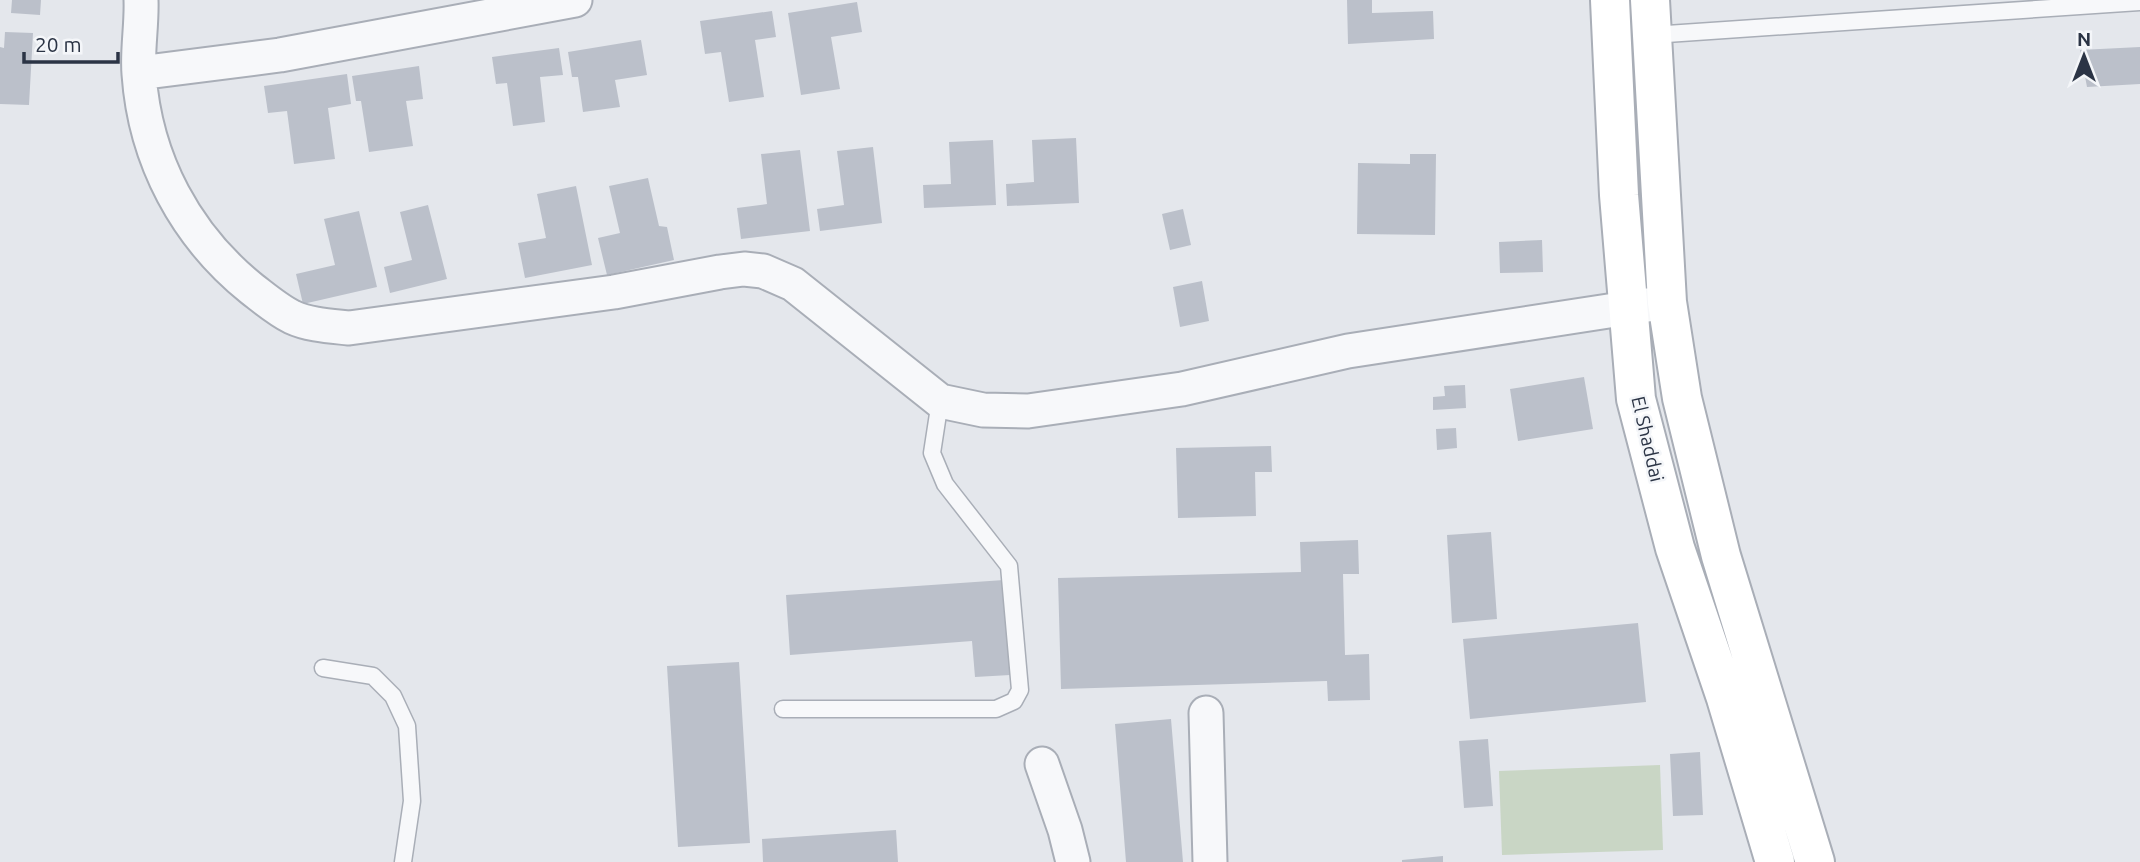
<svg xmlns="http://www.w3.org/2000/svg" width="2140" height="862" font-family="Ubuntu,sans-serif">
  <rect width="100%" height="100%" fill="#e4e7ec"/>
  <path fill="#c9d6c5" d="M1660,765L1663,850L1502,855L1499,771Z"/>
  <path fill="#bbc0ca" d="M12,0H41L40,15L11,13Z
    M1347,0H1372V13L1433,11L1434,39L1348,44Z
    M857,2L862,32L831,37L840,89L801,95L788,13Z
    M772,11L776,37L755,40L764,97L729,102L721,52L705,54L700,21Z
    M5,32L33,33L29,105L0,104V47L4,48Z
    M641,40L647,75L615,80L620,107L583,112L578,77H572L568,52Z
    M2140,47V84L2087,87L2080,50Z
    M559,48L563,75L540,77L545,122L513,126L507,83L496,84L492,57Z
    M419,66L423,99L406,101L413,146L369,152L361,101H356L352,76Z
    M347,74L351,104L328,108L335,159L294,164L287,111L268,113L264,86Z
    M1076,138L1079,203L1007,206L1006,184L1034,182L1032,140Z
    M993,140L996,205L924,208L923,185L951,184L949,142Z
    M873,147L882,223L820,231L817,209L844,205L837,151Z
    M800,150L810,231L741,239L737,208L767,204L761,154Z
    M1410,154H1436L1435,235L1357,234L1358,163L1410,164Z
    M648,178L659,226L667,227L674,260L607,275L598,238L620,233L609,186Z
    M576,186L592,265L525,278L518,243L546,238L537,194Z
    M428,205L447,279L390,293L384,267L412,260L400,212Z
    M1183,209L1191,245L1170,250L1162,214Z
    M359,211L377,287L303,304L296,274L335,265L324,219Z
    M1542,240L1543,272L1500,273L1499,242Z
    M1202,281L1209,321L1180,327L1173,287Z
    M1584,377L1593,429L1518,441L1510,389Z
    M1465,385L1466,408L1433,410V397L1445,396L1444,386Z
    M1456,428L1457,448L1437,450L1436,429Z
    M1271,446L1272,472H1255L1256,516L1178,518L1176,448Z
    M1491,532L1497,619L1452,623L1447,535Z
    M1358,540L1359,574H1343L1345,655L1369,654L1370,700L1328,701L1327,681L1061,689L1058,578L1301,572L1300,542Z
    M1004,580L1010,675L975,677L972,641L790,655L786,595Z
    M1638,623L1646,702L1470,719L1463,639Z
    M739,662L750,843L678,847L667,666Z
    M1171,719L1183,862H1126L1115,724Z
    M1488,739L1493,806L1464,808L1459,741Z
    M1700,752L1703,815L1673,816L1670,754Z
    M896,830L898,862H763L762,839Z
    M1443,856V862H1402V860Z"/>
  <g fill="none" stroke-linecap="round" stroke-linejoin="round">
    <g stroke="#a9aeb7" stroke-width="19">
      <path id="lane" d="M1652,35L2140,2
        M323,668L373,676L393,696L407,726L412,801L403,862
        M783,709H996L1014,701L1020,690L1009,566L945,484L932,453L940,401"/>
    </g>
    <g stroke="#a9aeb7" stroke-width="37">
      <path id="street" d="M141,0C142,25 137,50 139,74C145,160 186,236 252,289C265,299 278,310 292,317C309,325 330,326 349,328L614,292L720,272L744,269L763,271L793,284L940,401L983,410L1028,411L1182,389L1348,351L1654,304
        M139,73L280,55L575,0
        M1206,713L1210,862
        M1042,764L1065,830L1073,862"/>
    </g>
    <g stroke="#a9aeb7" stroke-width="42">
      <path id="secondary" d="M1610,0L1619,195L1636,399L1675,548L1726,698L1775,862
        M1650,0L1667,302L1682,398L1721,556L1815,862"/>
    </g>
    <use href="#lane" stroke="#f7f8fa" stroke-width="16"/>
    <use href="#street" stroke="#f7f8fa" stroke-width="33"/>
    <use href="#secondary" stroke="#fff" stroke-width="38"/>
  </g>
  <g text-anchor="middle" stroke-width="5" stroke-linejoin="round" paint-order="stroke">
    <g font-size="19" fill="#2b3445" stroke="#f4f6f9">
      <text transform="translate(1648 439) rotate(77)" y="7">El Shaddai</text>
    </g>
  </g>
  <g transform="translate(2084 56)" stroke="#f4f6f9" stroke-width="5" paint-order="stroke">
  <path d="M0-5L12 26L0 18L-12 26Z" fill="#2b3445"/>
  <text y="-10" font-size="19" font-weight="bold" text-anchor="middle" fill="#2b3445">N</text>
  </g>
  <path d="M24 52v10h94v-10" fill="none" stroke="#2b3445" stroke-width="3.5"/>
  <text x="35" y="52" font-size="21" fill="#2b3445" stroke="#f4f6f9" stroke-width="5" paint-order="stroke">20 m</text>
</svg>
